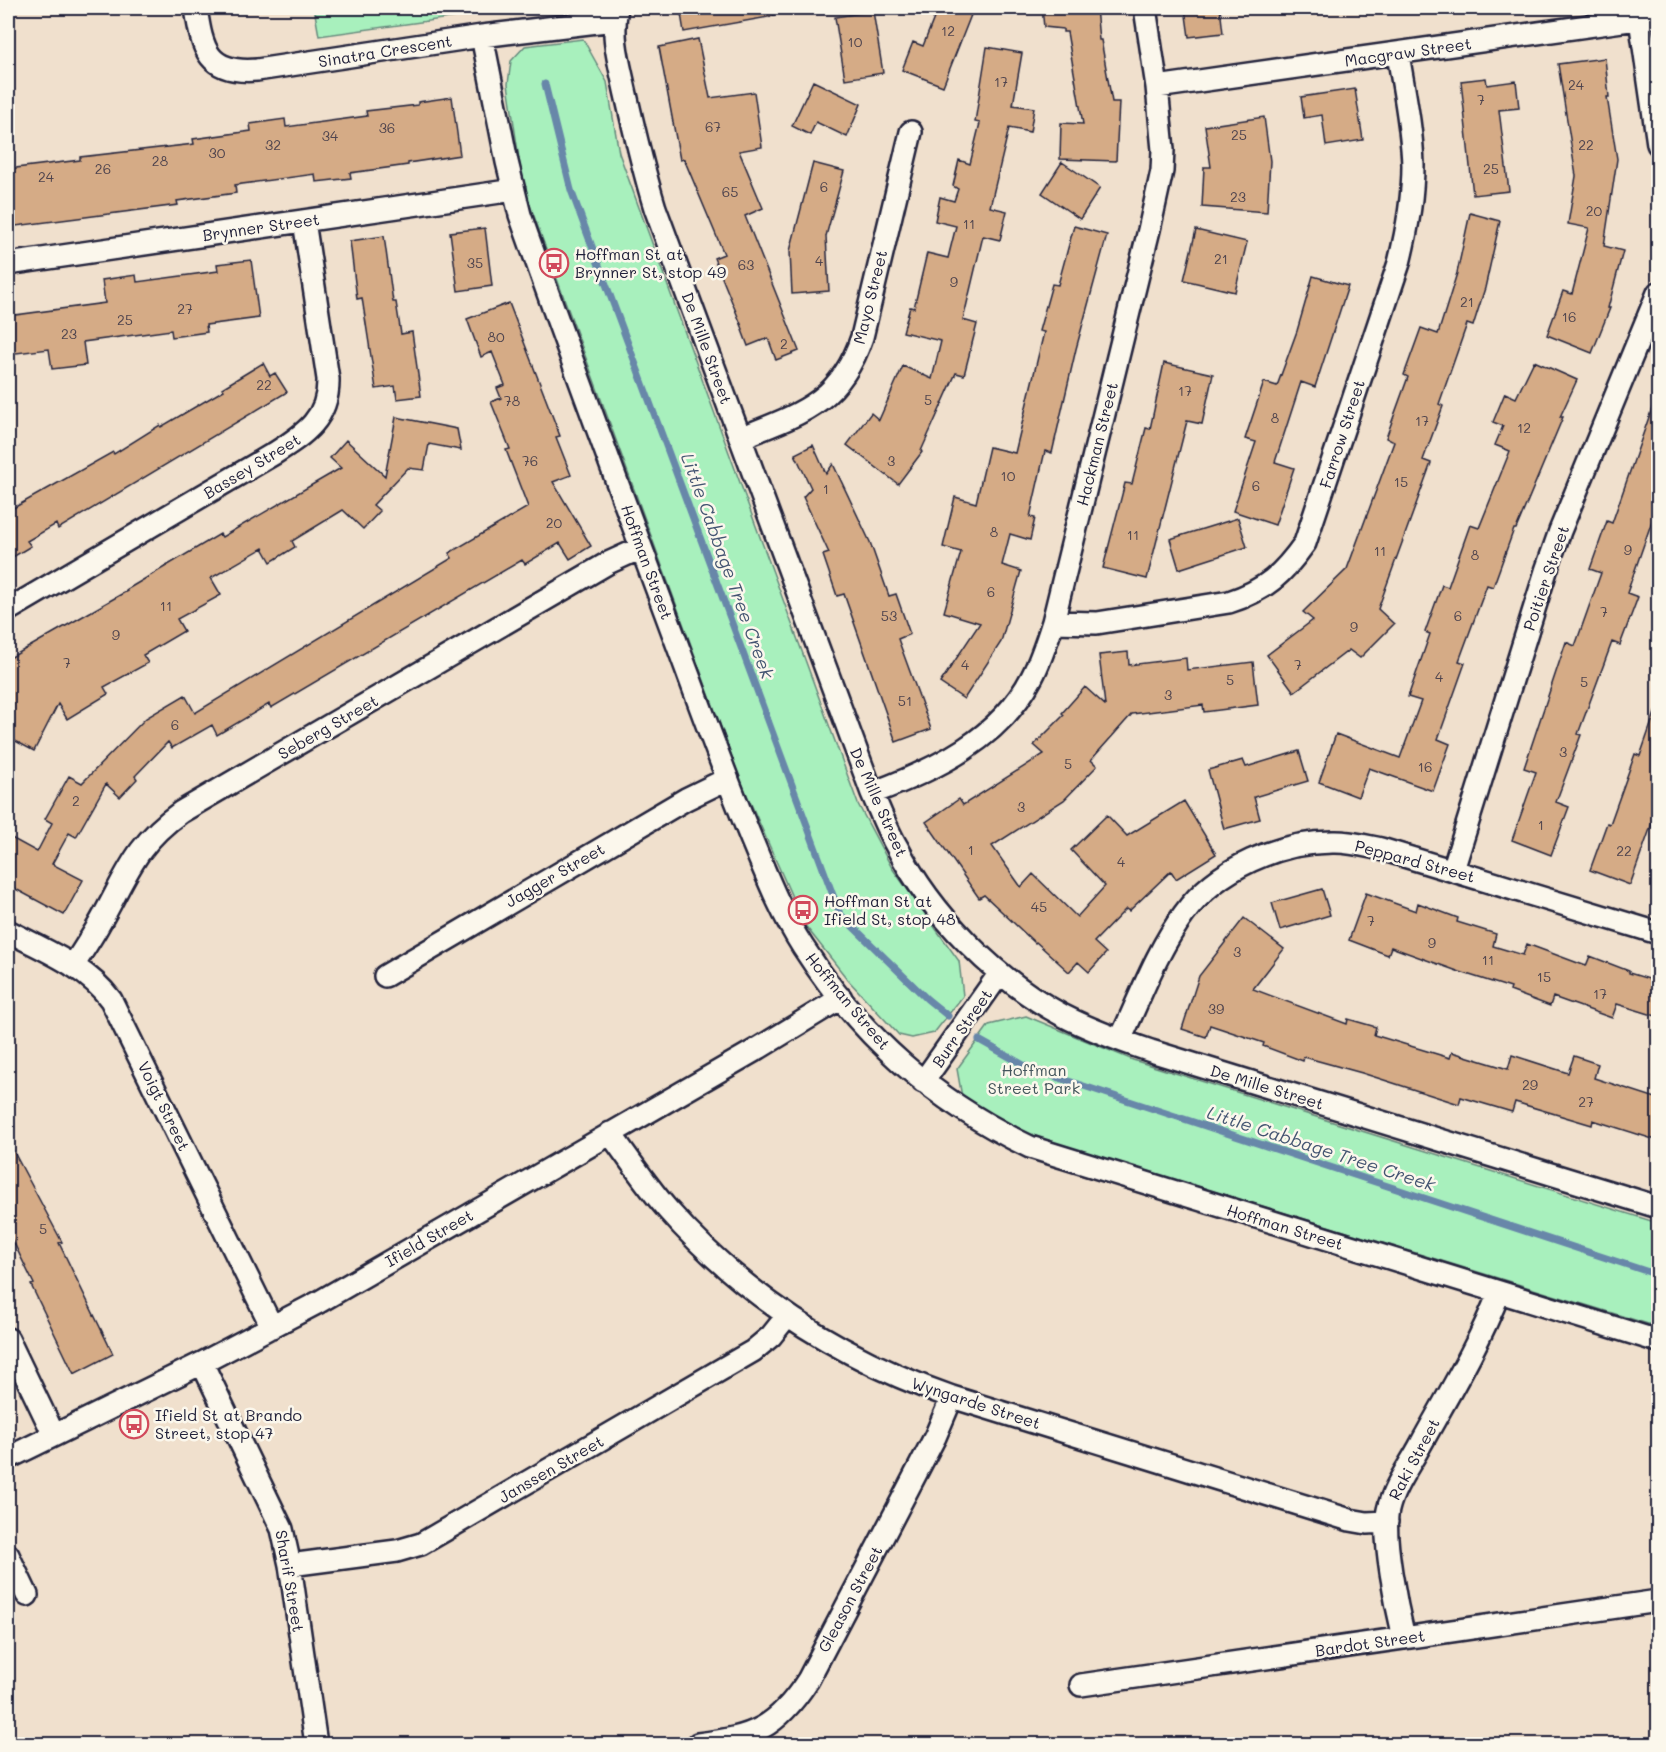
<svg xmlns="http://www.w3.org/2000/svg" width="1666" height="1752" font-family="Mali,sans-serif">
  <rect width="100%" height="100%" fill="#f0e0cd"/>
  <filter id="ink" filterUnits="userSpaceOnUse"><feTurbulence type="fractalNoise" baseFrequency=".0167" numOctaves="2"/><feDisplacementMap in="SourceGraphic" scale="12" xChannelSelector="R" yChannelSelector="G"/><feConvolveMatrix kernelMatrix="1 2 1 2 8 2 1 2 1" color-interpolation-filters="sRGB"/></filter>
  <g filter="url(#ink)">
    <path fill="#a8f0bd" stroke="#65897c" stroke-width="1.5" d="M314,8H522L319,36Z
      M583,39L607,82L619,153L858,804L892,868L959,961L963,996L934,1033L912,1038L899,1035L848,980L804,924L740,779L523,186L508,84L511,61L525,46Z
      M1026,1016L1133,1060L1658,1223V1327L1010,1129L962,1097L957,1069L989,1025Z"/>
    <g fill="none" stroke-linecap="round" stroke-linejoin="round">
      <path stroke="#6787a9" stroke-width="7" d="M545,84L571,190L840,914L927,999L948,1016
        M979,1040L1029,1068L1658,1275"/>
    </g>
    <path fill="#d5ab86" stroke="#22223b" stroke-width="1.5" d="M680,8H773L774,16L684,32Z
      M938,8H952L971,15L943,86L902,70L913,42L923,46Z
      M1042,8H1096L1099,40H1101L1112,102H1119L1116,161L1060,159L1061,123L1083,124L1067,32H1063V29L1044,27Z
      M1185,8H1220L1223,33L1189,37Z
      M873,11L883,73L845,79L835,17Z
      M698,39L710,98L754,92L762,147L739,151L763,208L745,216L799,351L776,360L768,338L748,346L742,330L743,329L714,258L724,254L684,159L680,160L659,47Z
      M987,47L1022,53L1013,105L1034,108L1030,132L1009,128L990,207L1007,211L1000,240L983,236L963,320L977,324L964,375L956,373L921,451L922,452L898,484L847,445L871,413L879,420L903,366L932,379L941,341L903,332L910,307L914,308L927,253L948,258L956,226L935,221L940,197L954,201L958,189L953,186L959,160L970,164L980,123L975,122Z
      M1605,58L1609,97H1607L1617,159L1604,246L1623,251L1608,308H1610L1592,353L1547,335L1563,291L1572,294L1589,228L1568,224L1576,176L1558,64Z
      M1486,78L1487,85L1516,81L1519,108L1499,110L1509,191L1473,195L1461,81Z
      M813,81L861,104L847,137L816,122L810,135L792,126Z
      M1355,89L1363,140L1326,146L1322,115L1304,118L1301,97Z
      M452,97L460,155L408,163V165L350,173L351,178L316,182L315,174L235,185L236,193L177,201L178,205L8,227V169L80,160V157L194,144L193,139L251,131L250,124L285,119L286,127L367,116L366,111L418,105V102Z
      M1264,117L1270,161L1267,212L1202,207L1204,167H1211L1205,126Z
      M1062,162L1100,188L1080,219L1042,193Z
      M813,163L844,171L826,236L829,291L792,294L790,251Z
      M1470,213L1500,221L1485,288L1473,326L1467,324L1439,404L1443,406L1423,460L1431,463L1378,609L1394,624L1360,658L1349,650L1294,692L1267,655L1313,620L1303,612L1347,569L1394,442L1386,438L1408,377L1404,375L1421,328L1438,334L1457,273Z
      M1074,226L1107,235L1076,349L1052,453L1045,451L1030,517L1035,518L1030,540L1010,534L1002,565L1021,571L1001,642L964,699L940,683L980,623L944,612L961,552L943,547L955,497L976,503L989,447L1015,453L1044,332L1039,331L1052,284L1058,285Z
      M485,228L492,286L458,291L450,232Z
      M1196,230L1247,242L1235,292L1184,280Z
      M384,236L393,302H396L401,334L412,332L421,396L397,399L395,386L376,389L362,298L357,299L350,241Z
      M251,260L259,318L206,325L207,332L172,337L171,330L83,342L86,365L52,369L49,349L8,354V316L105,303L102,280L136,275L137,282L218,271L217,264Z
      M1313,276L1348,286L1315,387L1301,382L1275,462L1294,468L1275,525L1233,511L1256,442L1245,439L1264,382L1277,386L1297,331Z
      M509,303L560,436L556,437L571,475L553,482L591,546L570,559L560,543L525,564L522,560L271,708L269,704L217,735L212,725L172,748L168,742L135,776L137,779L120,797L106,784L76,837L69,833L52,864L83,880L64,915L8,885V836L37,852L52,823L45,819L69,776L82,783L146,718L185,695L195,713L452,558L449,553L528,507L506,450L510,449L491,402L501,398L497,388L505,385L492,352L481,357L467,319Z
      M1534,361L1577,380L1560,417H1563L1516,529H1514L1493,587L1487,585L1459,661L1465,663L1438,739L1450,744L1433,791L1369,768L1358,797L1319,782L1336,734L1400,758L1421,701L1408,697L1430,634L1425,632L1442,585L1448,587L1470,525L1479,528L1510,451L1495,445L1503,426L1493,422L1505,393L1516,398Z
      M263,363L270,376L275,373L287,392L58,529L56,524L27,541L31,546L8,560V511L113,452L114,454L160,425L161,427L224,390L222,388Z
      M1164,363L1213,374L1202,424L1187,421L1147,579L1103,568L1125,483L1132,484L1146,428L1150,429Z
      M1656,397L1659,398V523L1652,521L1627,593L1638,597L1620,645L1612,642L1578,734L1581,735L1556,802L1569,807L1551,855L1512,840L1536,772L1524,768L1566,642L1575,646L1601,573L1590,569L1607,521L1612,523Z
      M396,417L457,429L461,450L429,444L424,470L408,468L373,505L380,511L363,529L343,510L292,541L295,547L271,562L263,548L211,578L221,595L177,619L184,631L143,655L148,663L104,687L108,694L67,719L58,704L34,751L8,737V659L127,591L126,590L220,534L222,537L341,468L330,458L346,440L385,476Z
      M813,445L826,474L833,464L870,542L889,596L896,594L910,634L898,639L931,729L896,742L844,594L837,596L823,555L829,553L803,497L811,488L795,454Z
      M1238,518L1247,547L1179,569L1170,539Z
      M1128,652L1129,665L1186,658L1187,670L1253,662L1258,705L1204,712L1203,705L1132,714L1091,760L1097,766L1064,800L992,846L1021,887L1033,874L1077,917L1105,886L1071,850L1107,815L1127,836L1184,801L1216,854L1176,879L1171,871L1129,911L1126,909L1094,942L1106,953L1089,972L1078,962L1069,972L1036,942L1035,943L984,895L979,898L926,822L959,799L963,805L1044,754L1034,745L1064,715L1062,713L1085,687L1105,705L1099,655Z
      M1656,710H1659V817L1655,815L1630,885L1590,870L1607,823L1610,824L1635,754L1640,756Z
      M1299,751L1308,781L1254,797L1260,819L1224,829L1208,770L1243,760L1246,767Z
      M1322,889L1330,915L1280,930L1272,903Z
      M1366,893L1416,911L1418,903L1458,918L1457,922L1496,934L1493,946L1523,955L1527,944L1586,966L1590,956L1629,971V973L1659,982V1017L1617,1004L1612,1018L1553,997L1550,1006L1510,991L1511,988L1460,972L1391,947L1388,955L1349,940Z
      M1244,918L1284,949L1253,989L1347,1024L1348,1019L1376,1027L1374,1035L1450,1058L1452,1052L1508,1069L1512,1055L1568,1073L1574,1056L1598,1064L1594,1078L1659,1099V1141L1593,1120L1592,1125L1515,1102L1512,1112L1461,1097L1459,1104L1362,1073L1304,1057L1303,1061L1263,1046L1264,1043L1210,1025L1206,1037L1182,1029L1199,976Z
      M8,1141L62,1242L59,1243L113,1354L74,1374L31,1285L34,1284L8,1231Z"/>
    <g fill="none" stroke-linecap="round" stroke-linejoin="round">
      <g stroke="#22223b" stroke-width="26">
        <path id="minor" d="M196,8C202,50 208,74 257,70L482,36L614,20
          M617,8C611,37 619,62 625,90C634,130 643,169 655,208L872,793C880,811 887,830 897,847C931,914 996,980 1062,1015C1091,1030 1121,1041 1151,1051L1658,1207
          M1640,19L1658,144
          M482,36L507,162L520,215C575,371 633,525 690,679C711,736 732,793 755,848C769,882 783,916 803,947C861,1037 934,1101 1030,1147L1658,1341
          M1157,87L1658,16
          M8,264L514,190
          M740,438C800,414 840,403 862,337L911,132
          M8,610L275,453C305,434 329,418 328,379L304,221
          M1053,622L1097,623L1229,602C1266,590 1283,574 1305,543L1399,263C1407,231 1413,199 1413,165C1412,128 1404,91 1398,54
          M872,793C935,770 1000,739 1032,677C1041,660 1047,641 1053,622L1149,230L1162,171L1163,150L1157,87L1145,8
          M1453,870L1546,571L1560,531L1658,293
          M8,931C44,950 86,966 111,1000L272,1327
          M73,966C81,953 90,940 98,926C126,878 133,846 181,812L608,563L641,548
          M385,976L686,799L727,779
          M1120,1040C1140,998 1156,952 1184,914C1217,868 1280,841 1336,842C1351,842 1366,846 1381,849L1658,933
          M923,1082L1000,973
          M610,1133C629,1159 647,1186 668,1210C745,1297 843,1359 952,1397L1350,1520L1367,1523L1387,1522
          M8,1339L54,1435
          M202,1363L282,1529L290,1565L316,1744
          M8,1458L202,1363L319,1302L759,1048L841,998
          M8,1555L27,1595
          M290,1565L397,1551L421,1544L753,1351L771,1336L787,1316
          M1404,1638C1397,1609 1382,1537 1388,1510C1393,1487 1410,1465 1421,1444C1448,1395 1478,1346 1499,1293
          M1081,1685L1658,1601
          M698,1744C754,1737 777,1728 808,1680L935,1437L952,1397"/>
      </g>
      <use href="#minor" stroke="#fbf7ec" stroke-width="21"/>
    </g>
  </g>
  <defs>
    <g id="bus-ring" transform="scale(1.5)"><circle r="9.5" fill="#fbf7ec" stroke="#d1495b" stroke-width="1.5"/><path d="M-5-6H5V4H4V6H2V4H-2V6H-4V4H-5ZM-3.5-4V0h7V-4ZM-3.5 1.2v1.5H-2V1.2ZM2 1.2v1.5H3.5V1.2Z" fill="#d1495b"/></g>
  </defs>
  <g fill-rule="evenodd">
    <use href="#bus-ring" x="554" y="263"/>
    <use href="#bus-ring" x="803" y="910"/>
    <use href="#bus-ring" x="134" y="1424"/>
  </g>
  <g text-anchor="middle" stroke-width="5" stroke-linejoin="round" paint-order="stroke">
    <g font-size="14" fill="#4f444e">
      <text x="948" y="36">12</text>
      <text x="855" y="47">10</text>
      <text x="1001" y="87">17</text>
      <text x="1576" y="90">24</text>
      <text x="1481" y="105">7</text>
      <text x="713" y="132">67</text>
      <text x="387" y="133">36</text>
      <text x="1239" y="140">25</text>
      <text x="330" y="141">34</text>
      <text x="273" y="150">32</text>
      <text x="1586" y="150">22</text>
      <text x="217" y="158">30</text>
      <text x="160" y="166">28</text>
      <text x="103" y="174">26</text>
      <text x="1491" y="174">25</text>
      <text x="46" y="182">24</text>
      <text x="824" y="192">6</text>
      <text x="730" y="197">65</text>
      <text x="1238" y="202">23</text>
      <text x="1594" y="216">20</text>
      <text x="969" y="229">11</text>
      <text x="1221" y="264">21</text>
      <text x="819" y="266">4</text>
      <text x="475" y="268">35</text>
      <text x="746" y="270">63</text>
      <text x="954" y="287">9</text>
      <text x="1467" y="307">21</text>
      <text x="185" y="314">27</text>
      <text x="1569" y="322">16</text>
      <text x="125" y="325">25</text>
      <text x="69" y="339">23</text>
      <text x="496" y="342">80</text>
      <text x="784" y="349">2</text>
      <text x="264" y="390">22</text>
      <text x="1185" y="396">17</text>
      <text x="928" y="405">5</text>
      <text x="512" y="406">78</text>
      <text x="1275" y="423">8</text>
      <text x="1422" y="426">17</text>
      <text x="1524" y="433">12</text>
      <text x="530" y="466">76</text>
      <text x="891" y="466">3</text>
      <text x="1008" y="481">10</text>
      <text x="1401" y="487">15</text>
      <text x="1256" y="491">6</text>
      <text x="826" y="494">1</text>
      <text x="554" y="528">20</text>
      <text x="994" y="537">8</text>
      <text x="1133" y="540">11</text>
      <text x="1628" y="555">9</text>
      <text x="1380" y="556">11</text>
      <text x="1475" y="560">8</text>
      <text x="991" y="597">6</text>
      <text x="166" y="611">11</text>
      <text x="1604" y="617">7</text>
      <text x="889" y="621">53</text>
      <text x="1458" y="621">6</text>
      <text x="1354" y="632">9</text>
      <text x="116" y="640">9</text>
      <text x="67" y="668">7</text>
      <text x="965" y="670">4</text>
      <text x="1298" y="670">7</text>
      <text x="1439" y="682">4</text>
      <text x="1230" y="685">5</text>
      <text x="1584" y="687">5</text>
      <text x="1168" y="700">3</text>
      <text x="905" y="706">51</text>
      <text x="175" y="730">6</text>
      <text x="1563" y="757">3</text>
      <text x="1068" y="769">5</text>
      <text x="1425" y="772">16</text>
      <text x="76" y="806">2</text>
      <text x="1021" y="812">3</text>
      <text x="1541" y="830">1</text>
      <text x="971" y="855">1</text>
      <text x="1624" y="856">22</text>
      <text x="1121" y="867">4</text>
      <text x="1039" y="912">45</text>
      <text x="1371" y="926">7</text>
      <text x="1432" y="948">9</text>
      <text x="1237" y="957">3</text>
      <text x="1488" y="965">11</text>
      <text x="1544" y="982">15</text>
      <text x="1600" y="999">17</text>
      <text x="1216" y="1014">39</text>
      <text x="1530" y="1090">29</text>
      <text x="1586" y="1107">27</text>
      <text x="43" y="1234">5</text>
    </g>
    <g font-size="16" fill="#22223b" stroke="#fbf7ec">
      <text transform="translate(385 51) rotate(-9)" y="6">Sinatra Crescent</text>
      <text transform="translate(1408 52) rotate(-8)" y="6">Macgraw Street</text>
      <text transform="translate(261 227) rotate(-8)" y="6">Brynner Street</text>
      <text transform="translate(870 297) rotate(-76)" y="6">Mayo Street</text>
      <text transform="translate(707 348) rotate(70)" y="6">De Mille Street</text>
      <text transform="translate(1342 434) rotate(-72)" y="6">Farrow Street</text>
      <text transform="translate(1097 444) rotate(-76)" y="6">Hackman Street</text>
      <text transform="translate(252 466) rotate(-31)" y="6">Bassey Street</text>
      <text transform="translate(647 562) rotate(70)" y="6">Hoffman Street</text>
      <text transform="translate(1546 578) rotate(-71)" y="6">Poitier Street</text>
      <text transform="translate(328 727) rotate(-30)" y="6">Seberg Street</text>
      <text transform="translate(879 802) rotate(66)" y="6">De Mille Street</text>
      <text transform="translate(1415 861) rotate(15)" y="6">Peppard Street</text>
      <text transform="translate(555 875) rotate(-30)" y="6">Jagger Street</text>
      <text transform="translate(848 1001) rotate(50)" y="6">Hoffman Street</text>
      <text transform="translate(962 1028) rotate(-55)" y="6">Burr Street</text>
      <text transform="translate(1267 1087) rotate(17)" y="6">De Mille Street</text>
      <text transform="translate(164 1106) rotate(64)" y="6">Voigt Street</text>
      <text transform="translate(1285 1227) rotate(17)" y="6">Hoffman Street</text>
      <text transform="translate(429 1238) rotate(-30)" y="6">Ifield Street</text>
      <text transform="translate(976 1403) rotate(18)" y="6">Wyngarde Street</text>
      <text transform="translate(1414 1459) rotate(-62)" y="6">Raki Street</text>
      <text transform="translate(551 1469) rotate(-30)" y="6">Janssen Street</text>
      <text transform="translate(290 1581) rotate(80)" y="6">Sharif Street</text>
      <text transform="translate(850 1599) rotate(-62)" y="6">Gleason Street</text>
      <text transform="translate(1370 1643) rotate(-8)" y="6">Bardot Street</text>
    </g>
    <g font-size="16" fill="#22223b" stroke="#fbf7ec" text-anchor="start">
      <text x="575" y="260">Hoffman St at<tspan x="575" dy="18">Brynner St, stop 49</tspan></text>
      <text x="824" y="907">Hoffman St at<tspan x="824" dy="18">Ifield St, stop 48</tspan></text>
      <text x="155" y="1421">Ifield St at Brando<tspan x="155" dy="18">Street, stop 47</tspan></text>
    </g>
    <g font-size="16" fill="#44565c" stroke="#fbf7ec">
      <text x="1034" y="1076">Hoffman<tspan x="1034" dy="18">Street Park</tspan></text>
    </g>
    <g font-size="18" font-style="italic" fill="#445572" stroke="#fbf7ec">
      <text transform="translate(727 566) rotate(70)" y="6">Little Cabbage Tree Creek</text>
      <text transform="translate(1321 1149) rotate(18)" y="6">Little Cabbage Tree Creek</text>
    </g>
  </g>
  <rect width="1666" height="1752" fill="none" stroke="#fbf7ec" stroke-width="30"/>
  <rect x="15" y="15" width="1636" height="1722" fill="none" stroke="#22223b" stroke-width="2" filter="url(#ink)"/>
</svg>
